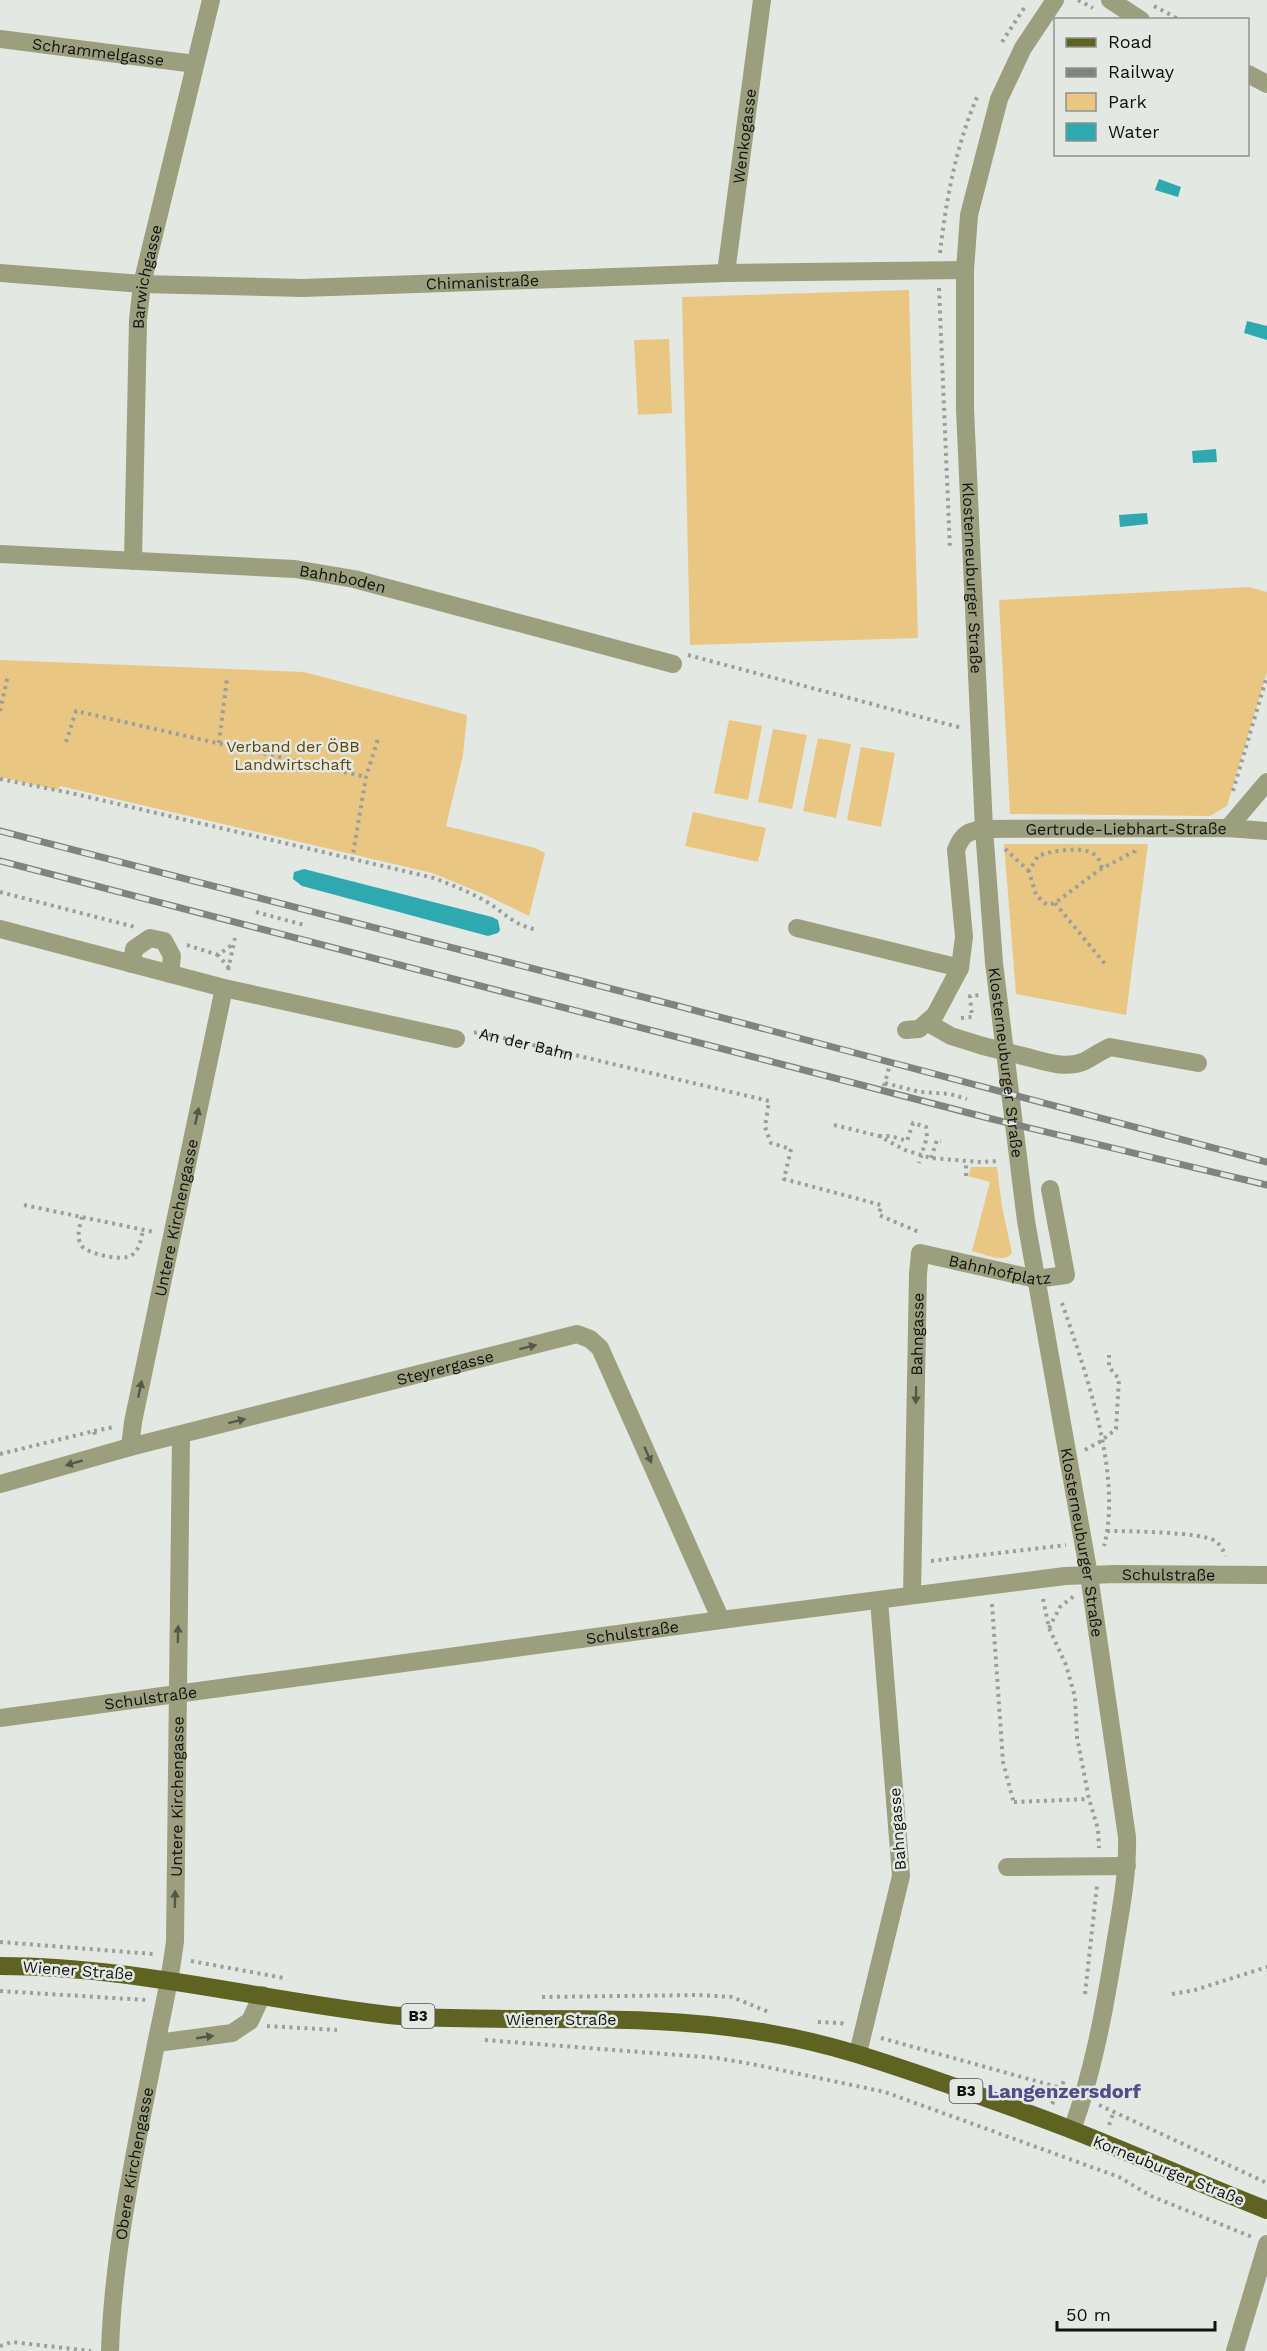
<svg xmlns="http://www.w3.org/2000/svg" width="1267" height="2351" font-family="'Work Sans',sans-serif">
  <rect width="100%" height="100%" fill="#e3e8e2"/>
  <path fill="#e9c783" d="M909,290L918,638L690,645L682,297Z
    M669,339L672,413L638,415L634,340Z
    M1249,587L1267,592V672L1227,806L1210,816L1010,814L999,600Z
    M0,660L304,672L467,715L463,755L446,826L535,848L545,853L529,916L486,895L432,873L60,786L58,790L0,777Z
    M729,720L762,726L748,800L714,793Z
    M773,729L807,735L792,809L758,802Z
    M818,738L851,744L836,818L803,811Z
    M861,747L895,753L881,827L847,820Z
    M693,812L766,828L758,862L685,846Z
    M1004,844H1148L1126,1015L1016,994Z
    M971,1167H997L1002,1207L1012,1253C1004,1264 984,1254 972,1251L990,1182L968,1176Z"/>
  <path fill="#2ea9af" d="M1159,179L1181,187L1178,197L1155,190Z
    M1247,321L1267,326V340L1244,333Z
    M1216,449L1217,462L1193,463L1192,451Z
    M1147,513L1148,524L1120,527L1119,515Z
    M304,869L492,917L498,920L500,930L498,933L488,936L302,886L293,879L294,872Z"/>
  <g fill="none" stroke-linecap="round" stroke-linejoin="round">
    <g stroke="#9b9f9b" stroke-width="4" stroke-dasharray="3 4.5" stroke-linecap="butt">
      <path d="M1078,0L1093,8"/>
      <path d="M1154,6L1180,20"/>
      <path d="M1002,42L1026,5"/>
      <path d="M940,253C946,200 956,145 978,95"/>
      <path d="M939,288L950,550"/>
      <path d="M688,655L962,728"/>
      <path d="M0,711L8,675"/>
      <path d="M66,742L76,711L366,777"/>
      <path d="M219,743L227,678"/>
      <path d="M0,779L71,793L434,878C452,885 470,892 487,902C508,915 510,923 537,930"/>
      <path d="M1233,791L1267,676"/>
      <path d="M1005,849L1029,871"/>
      <path d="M352,860L366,777L378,739"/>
      <path d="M1102,868C1100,863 1099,858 1095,855C1084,845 1050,851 1038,856L1029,871L1036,895L1047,905L1055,903L1099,870L1135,851L1136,846"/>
      <path d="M0,892L135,927"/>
      <path d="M1055,903L1105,964"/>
      <path d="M256,912L304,925"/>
      <path d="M187,945L218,955"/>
      <path d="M229,968L218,955L233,944"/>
      <path d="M228,970L235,938"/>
      <path d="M961,1018L972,1017L970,996L980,995"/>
      <path id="s1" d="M474,1033L478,1032L769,1101L765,1127L771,1143L791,1149L784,1179L881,1205L879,1215L921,1233"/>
      <path d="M885,1083L920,1092L950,1094L967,1099"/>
      <path d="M884,1086L889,1068"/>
      <path d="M834,1125L879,1136L905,1150L931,1158L978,1162L1000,1161"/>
      <path d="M879,1136H891L907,1141L913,1123L926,1127L927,1137L919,1163"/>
      <path d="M931,1158L937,1140L941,1141"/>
      <path d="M966,1176V1161"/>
      <path d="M24,1205L154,1232"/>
      <path d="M82,1217C80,1226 76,1236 81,1245C86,1254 124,1262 132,1255C140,1249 141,1239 143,1230"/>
      <path d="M1062,1303C1085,1370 1123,1476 1104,1546"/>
      <path d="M94,1431L114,1427"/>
      <path d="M1085,1450L1101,1441L1116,1429L1119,1379L1109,1367V1355"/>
      <path d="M0,1454L94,1431L96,1438"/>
      <path d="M1107,1531C1125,1531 1203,1532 1215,1541C1220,1544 1223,1550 1226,1556"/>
      <path d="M931,1561L1066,1545"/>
      <path d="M1043,1599L1049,1628L1066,1665L1075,1697L1077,1737L1089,1799L1098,1829L1099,1848"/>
      <path d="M992,1604L1003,1762L1014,1804"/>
      <path d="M1049,1628L1060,1607L1074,1596"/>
      <path d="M1014,1802L1089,1799"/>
      <path d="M0,1942L154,1954"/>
      <path d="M191,1961L284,1978"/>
      <path d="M0,1991L146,2000"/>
      <path d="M1085,1994L1097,1885"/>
      <path d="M1172,1994L1195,1990L1267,1967"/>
      <path d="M542,1997L699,1995L732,1997L771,2013"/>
      <path d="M818,2022L841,2023L846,2026"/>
      <path d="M267,2026L337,2030"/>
      <path d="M881,2038L1065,2089"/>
      <path d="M485,2040L717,2058L757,2065L885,2092L1119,2177L1151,2196L1252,2237"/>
      <path d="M1052,2104L1064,2081"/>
      <path d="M1099,2105L1267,2183"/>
      <path d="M1109,2125L1114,2111"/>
      <path d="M0,2346L12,2342L91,2351"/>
    </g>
    <g stroke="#9b9f7e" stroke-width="18">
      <path id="s2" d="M1055,0L1023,48L999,99L969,215L965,270V409L984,829L994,963L1026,1221L1089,1575L1127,1837C1128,1876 1120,1913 1114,1951C1104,2012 1093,2072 1072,2130"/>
      <path d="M1110,0L1141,20"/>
      <path id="s3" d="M0,39L195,64"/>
      <path d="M1248,74L1267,84"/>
      <path id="s4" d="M0,273L142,284L302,288L726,273L965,270"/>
      <path id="s5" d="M726,273L762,0"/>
      <path id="s6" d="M0,554L295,569L354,579L673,664"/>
      <path id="s7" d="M133,561L138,320L142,284L211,0"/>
      <path d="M1228,828L1267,782"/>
      <path d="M797,928L960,968"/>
      <path d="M0,929L224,988L456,1039"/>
      <path d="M132,964L134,949L150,938L164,941L172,956L170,974"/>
      <path d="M928,1023L951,1036L983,1046"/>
      <path id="s8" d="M906,1030L919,1029L935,1015L960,968L964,937L956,850C962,834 968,831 984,829L1228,828L1267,831"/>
      <path d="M1023,1056C1043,1061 1065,1070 1085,1061C1094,1056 1101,1051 1110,1047L1198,1063"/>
      <path id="s9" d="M130,1447L133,1422L224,988"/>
      <path id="s10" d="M0,1484L130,1447L577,1334L590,1339L600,1348L721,1620"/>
      <path id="s11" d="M912,1595L918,1274L920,1253L1036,1279L1066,1275L1050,1189"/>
      <path id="s12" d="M0,1718L721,1620L1065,1576L1115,1574L1267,1575"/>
      <path d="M1007,1867L1127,1866"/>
      <path d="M157,2043L232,2033L250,2021L262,1995"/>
      <path d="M858,2053L901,1876L879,1600"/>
      <path id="s13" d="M110,2351C113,2250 137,2143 156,2044C163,2010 171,1976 175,1941L181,1436"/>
      <path d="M1235,2351L1267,2244"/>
    </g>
    <path stroke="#5f6322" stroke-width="18" d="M0,1966C132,1966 259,2000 389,2015C430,2019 472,2018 514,2019C599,2019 684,2018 768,2033C829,2043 886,2063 944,2083C985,2098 1027,2112 1067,2128C1134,2154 1200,2184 1267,2210"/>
    <g stroke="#80837f" stroke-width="7">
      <path id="rail" d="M0,831L678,1006L1267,1162
        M0,861L992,1119L1267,1185"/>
    </g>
    <use href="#rail" stroke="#e3e8e2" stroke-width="4.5" stroke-dasharray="14" stroke-linecap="butt"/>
    <path stroke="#9b9f7e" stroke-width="18" d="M983,1046L1023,1056"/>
  </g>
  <defs><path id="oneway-solid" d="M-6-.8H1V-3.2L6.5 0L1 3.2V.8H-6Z" transform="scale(1.5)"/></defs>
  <g fill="#565847">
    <use href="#oneway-solid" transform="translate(197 1116) rotate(-78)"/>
    <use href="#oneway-solid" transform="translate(528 1347) rotate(-14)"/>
    <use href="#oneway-solid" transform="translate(140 1389) rotate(-78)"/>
    <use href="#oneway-solid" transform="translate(916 1395) rotate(91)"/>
    <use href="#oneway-solid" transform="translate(237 1421) rotate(-14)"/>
    <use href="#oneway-solid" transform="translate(648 1455) rotate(66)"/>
    <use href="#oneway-solid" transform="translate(74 1463) rotate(164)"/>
    <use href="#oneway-solid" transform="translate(178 1634) rotate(-89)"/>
    <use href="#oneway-solid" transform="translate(175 1899) rotate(-89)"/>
    <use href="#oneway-solid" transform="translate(205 2037) rotate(-8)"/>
  </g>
  <g text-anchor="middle" stroke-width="5" stroke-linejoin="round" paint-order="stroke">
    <g fill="#e3e8e2" stroke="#4f524f" stroke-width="1.5">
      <rect x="401.5" y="2004" width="33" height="24" rx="4.5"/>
      <rect x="949.5" y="2079" width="33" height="24" rx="4.5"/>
    </g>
    <g font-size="15" font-weight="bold" fill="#101110">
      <text x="418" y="2021">B3</text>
      <text x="966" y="2096">B3</text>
    </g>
    <g font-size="16" fill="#101110" stroke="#e3e8e2">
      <text dy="6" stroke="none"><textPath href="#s3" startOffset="99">Schrammelgasse</textPath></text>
      <text dy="6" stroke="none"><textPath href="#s5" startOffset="138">Wenkogasse</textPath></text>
      <text dy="6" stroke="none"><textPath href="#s7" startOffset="285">Barwichgasse</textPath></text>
      <text dy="6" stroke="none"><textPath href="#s4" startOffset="483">Chimanistraße</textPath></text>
      <text dy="6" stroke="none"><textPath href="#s2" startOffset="597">Klosterneuburger Straße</textPath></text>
      <text dy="6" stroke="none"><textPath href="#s6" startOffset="344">Bahnboden</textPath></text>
      <text dy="6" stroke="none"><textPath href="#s8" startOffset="386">Gertrude-Liebhart-Straße</textPath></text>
      <text dy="6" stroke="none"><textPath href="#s1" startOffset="54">An der Bahn</textPath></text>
      <text dy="6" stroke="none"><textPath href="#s2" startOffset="1083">Klosterneuburger Straße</textPath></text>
      <text dy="6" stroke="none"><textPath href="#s9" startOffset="234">Untere Kirchengasse</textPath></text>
      <text dy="6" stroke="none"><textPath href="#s11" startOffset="424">Bahnhofplatz</textPath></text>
      <text dy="6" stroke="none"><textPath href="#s11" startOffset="261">Bahngasse</textPath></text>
      <text dy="6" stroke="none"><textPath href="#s10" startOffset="460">Steyrergasse</textPath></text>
      <text dy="6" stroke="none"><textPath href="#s2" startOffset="1569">Klosterneuburger Straße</textPath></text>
      <text dy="6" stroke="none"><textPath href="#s12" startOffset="1178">Schulstraße</textPath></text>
      <text dy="6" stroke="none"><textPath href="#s12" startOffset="638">Schulstraße</textPath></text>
      <text dy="6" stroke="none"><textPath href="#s12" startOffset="152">Schulstraße</textPath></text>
      <text dy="6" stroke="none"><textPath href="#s13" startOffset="560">Untere Kirchengasse</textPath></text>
      <text transform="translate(897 1829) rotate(-94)" y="6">Bahngasse</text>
      <text transform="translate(78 1970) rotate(4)" y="6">Wiener Straße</text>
      <text x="561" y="2025">Wiener Straße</text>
      <text dy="6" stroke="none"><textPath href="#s13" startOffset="189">Obere Kirchengasse</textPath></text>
      <text transform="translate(1169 2170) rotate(22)" y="6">Korneuburger Straße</text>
    </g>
    <g font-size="16" fill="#60470a" stroke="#e3e8e2">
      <text x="293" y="752">Verband der ÖBB<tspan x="293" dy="18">Landwirtschaft</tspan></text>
    </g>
    <g font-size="20" font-weight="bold" fill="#534c8a" stroke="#e3e8e2">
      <text x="1064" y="2098">Langenzersdorf</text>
    </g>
  </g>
  <rect x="1054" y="18" width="195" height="138" fill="#e3e8e2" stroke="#8f928e" stroke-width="1.5"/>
  <rect x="1066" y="38" width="30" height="9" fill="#5f6322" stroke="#8f928e" stroke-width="1.5"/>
  <text x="1108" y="48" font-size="18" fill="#101110">Road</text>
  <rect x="1066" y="68" width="30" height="9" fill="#80837f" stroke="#8f928e" stroke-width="1.5"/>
  <text x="1108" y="78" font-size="18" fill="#101110">Railway</text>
  <rect x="1066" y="93" width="30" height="18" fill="#e9c783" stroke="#8f928e" stroke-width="1.5"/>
  <text x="1108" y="108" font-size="18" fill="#101110">Park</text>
  <rect x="1066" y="123" width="30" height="18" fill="#2ea9af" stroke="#8f928e" stroke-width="1.5"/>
  <text x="1108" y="138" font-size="18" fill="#101110">Water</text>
  <path d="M1057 2321v9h158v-9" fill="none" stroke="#101110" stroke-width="3"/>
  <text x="1066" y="2321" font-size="18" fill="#101110" stroke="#e3e8e2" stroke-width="4.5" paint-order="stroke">50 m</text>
</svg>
